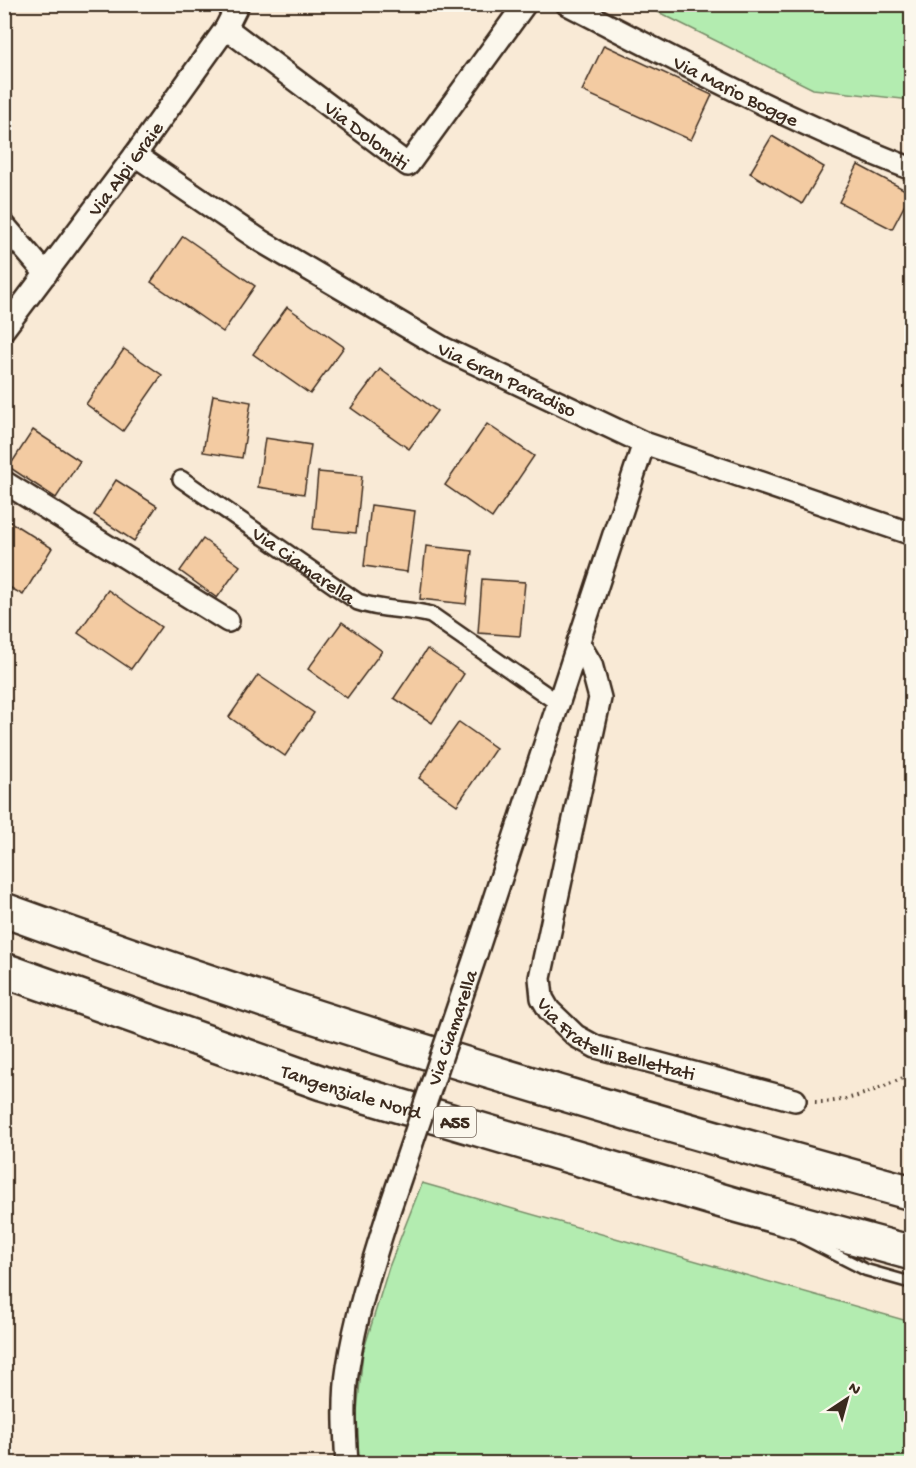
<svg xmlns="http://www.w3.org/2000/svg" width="916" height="1468" font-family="'Gochi Hand',sans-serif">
  <rect width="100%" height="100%" fill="#f9ead6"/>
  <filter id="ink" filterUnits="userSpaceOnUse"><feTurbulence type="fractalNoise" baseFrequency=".0167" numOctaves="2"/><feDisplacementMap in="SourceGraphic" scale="12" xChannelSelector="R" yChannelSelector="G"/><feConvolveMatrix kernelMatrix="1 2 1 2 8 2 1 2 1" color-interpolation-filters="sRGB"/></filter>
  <g filter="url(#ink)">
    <path fill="#b3ecb0" stroke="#778b67" stroke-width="1.5" d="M644,5H911V100L813,89Z
      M422,1183L911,1322V1463L357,1464L356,1421L363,1352L389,1267Z"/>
    <path fill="#f3cba2" stroke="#3b2a1e" stroke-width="1.5" d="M604,45L712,95L691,140L582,91Z
      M772,136L824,167L802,204L750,173Z
      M858,165L911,193L892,229L839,202Z
      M183,236L255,286L223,332L151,282Z
      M287,307L344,347L310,394L253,354Z
      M124,349L162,375L123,431L86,404Z
      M380,369L437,411L409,449L351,408Z
      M213,395L251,402L242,458L203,452Z
      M487,424L534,456L492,518L445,485Z
      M33,430L80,461L56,498L9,467Z
      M265,438L311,445L304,494L258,487Z
      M318,472L362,476L356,533L313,529Z
      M116,480L157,506L134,541L94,515Z
      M371,505L415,511L407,572L364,566Z
      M4,518L52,548L23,595L4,584Z
      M203,539L240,566L217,598L180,571Z
      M426,546L472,551L466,604L420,599Z
      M482,579L525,582L520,636L478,633Z
      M108,590L161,627L131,669L78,633Z
      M342,622L382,651L347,698L308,669Z
      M427,649L464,674L432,723L394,698Z
      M258,675L314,713L285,756L229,717Z
      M459,722L496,748L457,805L419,778Z"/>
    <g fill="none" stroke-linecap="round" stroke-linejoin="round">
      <g stroke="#3b2a1e" stroke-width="15">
        <path id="service" d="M801,1237L866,1270L912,1283"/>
      </g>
      <g stroke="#3b2a1e" stroke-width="20">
        <g id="pedestrian">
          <path id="s1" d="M181,479L358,602C383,611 406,608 431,615L558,703"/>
        </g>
      </g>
      <g stroke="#3b2a1e" stroke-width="26">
        <g id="minor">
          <path id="s2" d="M567,4C680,62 793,123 912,169"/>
          <path id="s3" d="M226,28L408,165L525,4"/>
          <path id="s4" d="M135,155L261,241L443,348L644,443L912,534"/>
          <path d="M4,225L46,274"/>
          <path id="s5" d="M4,329L135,155L226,28L238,4"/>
          <path d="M4,482L228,621"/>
          <path id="s6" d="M578,642L591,664L600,698L540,978L542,998L549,1010L576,1036L596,1047L795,1100"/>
          <path d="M476,954L644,443"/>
          <path d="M347,1464C345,1432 343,1398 348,1367C356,1314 373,1262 389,1211"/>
        </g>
      </g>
      <g stroke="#3b2a1e" stroke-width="38">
        <g id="motorway">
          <path d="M4,910C302,1019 606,1109 912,1193"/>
          <path id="s7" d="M4,970L322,1083L739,1206L912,1253"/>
        </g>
      </g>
      <path stroke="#3b2a1e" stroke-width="4" stroke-dasharray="1.5 4.5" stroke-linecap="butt" d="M815,1102C850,1103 880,1088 912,1074"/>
      <use href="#service" stroke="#fbf7ec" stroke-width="10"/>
      <use href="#pedestrian" stroke="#fbf7ec" stroke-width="15"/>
      <use href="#minor" stroke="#fbf7ec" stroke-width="21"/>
      <use href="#motorway" stroke="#fbf7ec" stroke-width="33"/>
      <g stroke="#3b2a1e" stroke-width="26" stroke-linecap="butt">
        <g id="minor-bridge">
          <path id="s8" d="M389,1211L476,954"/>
        </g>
      </g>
      <use href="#minor-bridge" stroke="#fbf7ec" stroke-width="21"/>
    </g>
  </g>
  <g text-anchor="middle" stroke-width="5" stroke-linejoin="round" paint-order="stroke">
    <rect fill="#fbf7ec" stroke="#75685c" stroke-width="1.5" x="434" y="1107" width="42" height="30" rx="4.5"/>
    <g font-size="18" font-weight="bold" fill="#3b2a1e">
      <text x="455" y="1128">A55</text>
    </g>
    <g font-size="20" fill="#3b2a1e" stroke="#fbf7ec">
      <text dy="7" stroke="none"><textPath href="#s2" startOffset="190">Via Mario Bogge</textPath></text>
      <text dy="7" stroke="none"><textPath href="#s3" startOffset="177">Via Dolomiti</textPath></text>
      <text dy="7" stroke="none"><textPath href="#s5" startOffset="201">Via Alpi Graie</textPath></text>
      <text dy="7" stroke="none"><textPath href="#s4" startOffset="435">Via Gran Paradiso</textPath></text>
      <text dy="7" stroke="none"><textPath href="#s1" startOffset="150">Via Ciamarella</textPath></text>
      <text dy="7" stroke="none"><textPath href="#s8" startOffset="194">Via Ciamarella</textPath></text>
      <text dy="7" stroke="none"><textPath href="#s6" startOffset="456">Via Fratelli Bellettati</textPath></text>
      <text dy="7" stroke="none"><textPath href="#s7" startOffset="368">Tangenziale Nord</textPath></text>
    </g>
  </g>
  <rect width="916" height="1468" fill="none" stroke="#fbf7ec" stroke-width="24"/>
  <rect x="12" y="12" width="892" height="1444" fill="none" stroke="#3b2a1e" stroke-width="2" filter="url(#ink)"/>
  <g transform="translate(847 1399) rotate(36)" stroke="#fbf7ec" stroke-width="4.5" paint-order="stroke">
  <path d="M0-4.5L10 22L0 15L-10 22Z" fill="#3b2a1e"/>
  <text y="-9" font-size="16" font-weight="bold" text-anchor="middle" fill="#3b2a1e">N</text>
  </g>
</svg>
